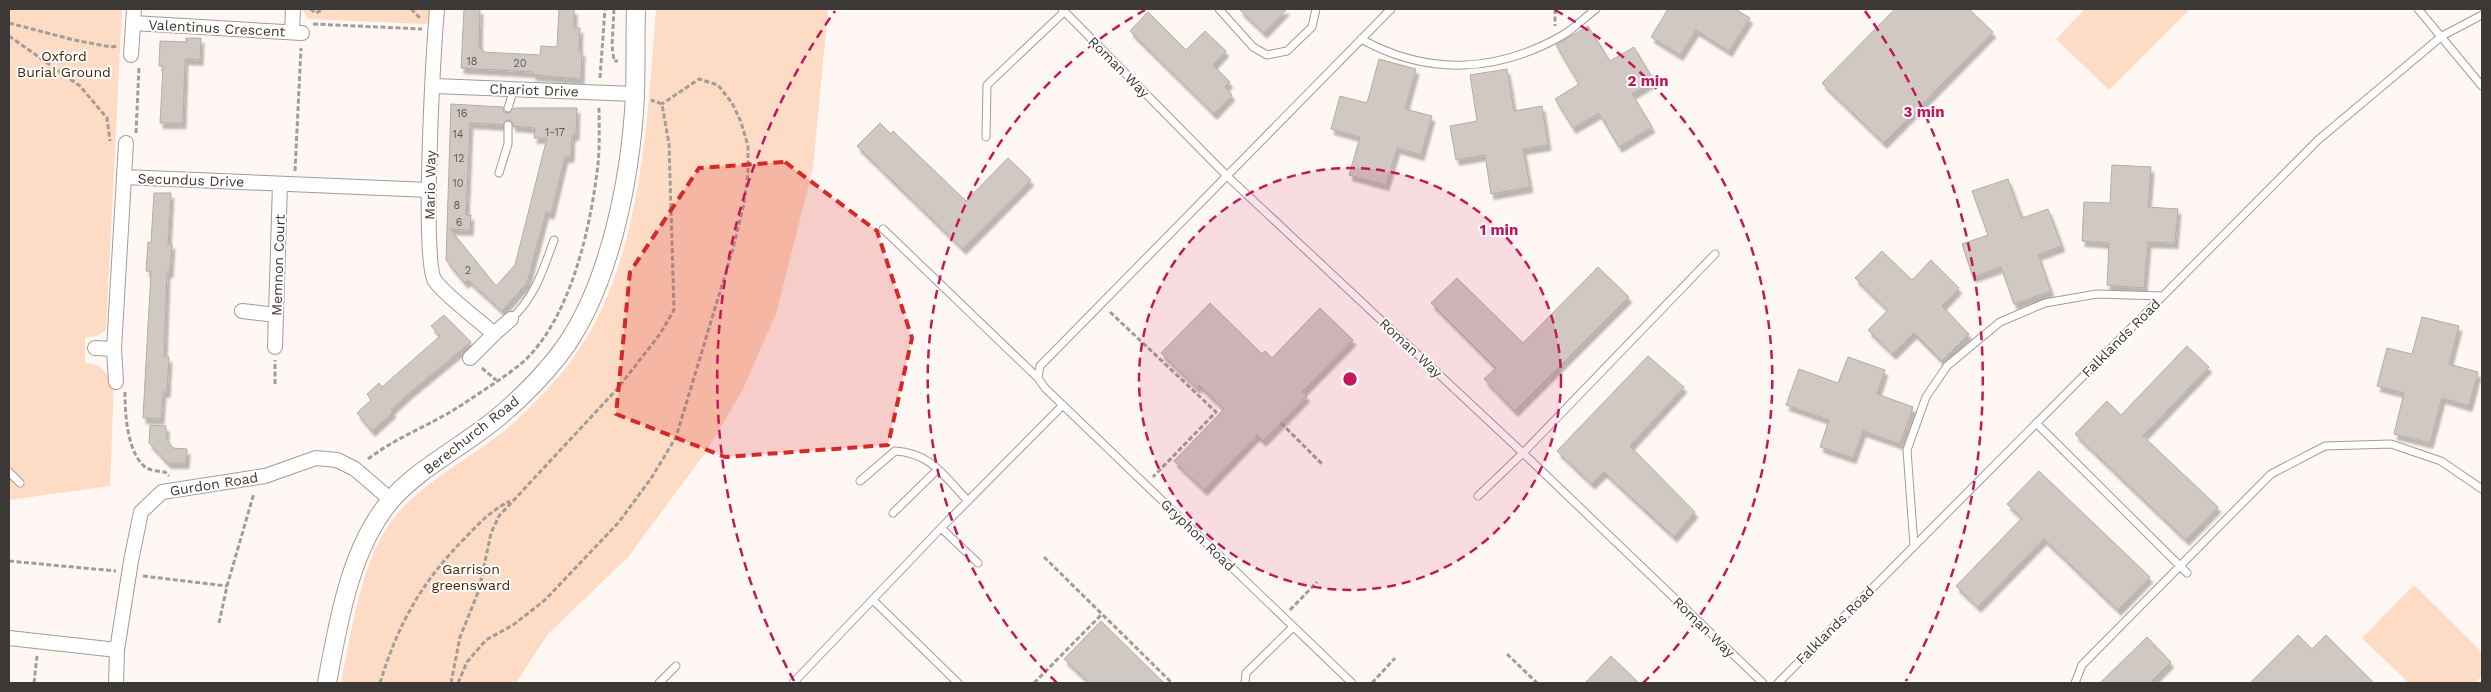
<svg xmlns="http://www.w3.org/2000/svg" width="2491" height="692" font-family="'Work Sans',sans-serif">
  <defs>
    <filter id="shadow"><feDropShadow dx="3" dy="5.5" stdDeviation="1" flood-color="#0004"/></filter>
  </defs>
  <rect width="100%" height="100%" fill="#fff7f3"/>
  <path fill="#fddbc4" d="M9,9H122L106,330L97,336L85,338V363L98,365L114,382L110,486L9,500Z
    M302,9H439V16L425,24L308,19Z
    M656,9H828L813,168L776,314L742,391L706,452L628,557L548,634L516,683H341C352,630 361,556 397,514C426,481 465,461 499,435C521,418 551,387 568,365C642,269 647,125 656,9Z
    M2085,9H2190L2109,90L2056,39Z
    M2414,585L2482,652V676L2475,683H2409L2362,638Z"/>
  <path fill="#d1c8c2" stroke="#b5aca6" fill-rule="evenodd" filter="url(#shadow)" d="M464,9H480L479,48L483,49V52L540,55L541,46L557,47L559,9H574V28H580L579,51H582L581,79L533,75V72L461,68Z
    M1239,9H1287L1264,33Z
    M1668,9H1735L1750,18L1729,51L1696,30L1680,55L1651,37Z
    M1895,9H1969L1993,32L1884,143L1822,83Z
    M1148,12L1186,50L1205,31L1226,51L1213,65L1230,82L1225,87L1232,95L1214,114L1130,31Z
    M1588,26L1610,61L1634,47L1654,81L1632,94L1652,127L1619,147L1599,113L1573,128L1555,99L1579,84L1556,45Z
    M186,38H201L200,60L185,59L183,123H160L163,66H159L160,41L186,42Z
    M1379,59L1416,69L1405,109L1432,116L1421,155L1397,148L1386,185L1349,175L1360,137L1331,129L1340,96L1367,103Z
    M1507,69L1514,111L1542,106L1548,145L1523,149L1530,187L1491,194L1485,155L1456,160L1450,126L1477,121L1470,75Z
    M451,104L503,107L504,112L509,113L514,108H577L576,135H572L571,157H565L551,214L546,212L527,283L502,311L468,280L465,283L446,260ZM508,120L512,122L513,126L535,128L534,138H547L515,265L496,286L450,229L470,230L471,215H466L470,123L503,125Z
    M880,123L891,134L893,131L966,201L1008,158L1031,180L963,249L857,146Z
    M2112,165L2151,167L2148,207L2178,209L2175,243L2148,242L2144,288L2107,285L2109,243L2082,241L2084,202L2110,203Z
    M2008,179L2022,218L2048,209L2062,246L2038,255L2051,291L2014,304L2001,267L1973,277L1962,244L1988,235L1972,191Z
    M154,193H171L168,244H172L170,272H167L164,357H169L167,392H163L161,419L143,418L151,271H146L148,242L151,243Z
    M1882,251L1912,280L1931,260L1959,288L1942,306L1969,334L1942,361L1914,333L1893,354L1868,330L1888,310L1855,278Z
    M1598,267L1629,297L1515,411L1484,379L1496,368L1431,303L1457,278L1523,343Z
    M1210,303L1262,354L1265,351L1272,358L1320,308L1353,340L1302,392L1307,396L1263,441L1257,435L1204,490L1174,461L1224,409L1199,385L1197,388L1161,353Z
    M444,315L471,342L408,394L391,410L393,412L372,431L357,413L371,400L367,394L379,383L382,387L440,336L431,326Z
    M2422,317L2459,326L2449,364L2478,372L2469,406L2442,398L2430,443L2394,434L2404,393L2377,386L2387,348L2412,354Z
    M2187,346L2209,367L2143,436L2218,507L2186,540L2075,434L2107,401L2121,415Z
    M1648,356L1684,387L1630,446L1695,512L1674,537L1604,472L1592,484L1557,451Z
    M1848,357L1885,370L1877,394L1913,407L1900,444L1863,431L1853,458L1820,447L1829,420L1786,405L1799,369L1838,383Z
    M150,425L166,426V438L173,448L187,449L186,463H168L149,443Z
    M2039,471L2150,577L2118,610L2044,539L1978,607L1956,586L2022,518L2007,504Z
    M1101,621L1164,683H1090L1064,659Z
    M2298,635L2312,649L2326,635L2374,683H2250Z
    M2147,637L2171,662L2150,683H2100Z
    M1611,656L1639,683H1585Z"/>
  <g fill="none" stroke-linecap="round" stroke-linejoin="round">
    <g stroke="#a49b96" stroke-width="9">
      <path id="service" d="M1062,9L1227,176L1523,453L1763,683
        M1219,9L1253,47L1267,55L1287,51L1312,27L1316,9
        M2418,9L2482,86
        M1361,39C1428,76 1497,73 1563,35C1575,28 1585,17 1596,9
        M508,108L514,89
        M986,137L987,85L1064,12
        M499,173L508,144V125
        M883,229L1038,378
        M511,319C535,297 543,270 554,240
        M2036,423L2187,573
        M9,472L20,483
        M860,481L895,451C931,453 944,476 968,501
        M1478,496L1523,453L1715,254
        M893,513L937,470
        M941,528L978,563
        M1914,546L1907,450L1926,397L1947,366L2000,322L2045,303L2097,294L2163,296
        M874,601L958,683
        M659,683L676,666
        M793,683L941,528L1063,405
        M1245,683L1246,673L1293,627
        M1352,683L1045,388L1038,378L1040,366L1391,9
        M1778,683L2318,140L2442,36L2482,15
        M2075,683L2082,665L2271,474L2325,446L2391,444L2441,461L2482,489"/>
    </g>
    <g stroke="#a49b96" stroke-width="16">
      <path id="minor" d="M437,9C434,45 421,262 435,281C447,297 479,320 494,334L511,319
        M133,23L302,33
        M292,32L293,9
        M131,55L134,9
        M434,86L635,94
        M124,177L126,143
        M242,311L276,315
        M275,347L280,184
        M95,348L114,349
        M470,358L494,334
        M116,382L114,349L124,177L429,190
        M9,638L117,650
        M116,683L117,650L131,561L141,512L162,492L265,476L316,458L337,460L355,469L391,500"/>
    </g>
    <g stroke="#a49b96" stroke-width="20">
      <path id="tertiary" d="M327,683C338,623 350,548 391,500C420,467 462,447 496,419C519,400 541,378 559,355C610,289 631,176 635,95C636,66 635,37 636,9"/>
    </g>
    <path stroke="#a39d9a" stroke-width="3" stroke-dasharray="5 2.5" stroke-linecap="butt" d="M310,9L316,13L323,9
      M411,9L421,19
      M614,9L612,46L614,61H618
      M1555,9V26
      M9,23L74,40L111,47L117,46
      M313,24L422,29
      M9,36L80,86L107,118L110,141
      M600,78L605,9
      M136,133L139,67
      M295,171L301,48
      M1110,312L1216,412L1153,477
      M482,368L496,380
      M275,384V360
      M125,392C125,414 127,449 143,465C148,471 158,471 165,472L169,476
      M1281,423L1323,465
      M368,459C399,435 437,423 469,400C487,388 506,376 522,363C571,319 591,226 598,164C600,145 599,125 599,107
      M1044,557L1172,683
      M9,561L116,571
      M143,576L227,586
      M1290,610L1317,582
      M219,623L227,586L254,493
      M1507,654L1537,683
      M34,683L37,656
      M380,683C398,624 422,581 466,537C480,522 492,510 510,501
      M451,683L460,637L479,590L491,533L499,516L618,388L660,334L674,310L669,144L662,104L651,100
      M458,683L467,662L486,640L513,625L545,600L619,522L652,477L676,437L732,252L744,204L748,172V146L741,122L732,103L718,85L699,79L662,104
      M1034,683L1102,614
      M1372,683L1395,658"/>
    <use href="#service" stroke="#fff" stroke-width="7"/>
    <use href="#minor" stroke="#fff" stroke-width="14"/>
    <use href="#tertiary" stroke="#fff" stroke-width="18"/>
  </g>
  <path fill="#d62828" fill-opacity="0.2" stroke="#d62828" stroke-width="4" stroke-dasharray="10 6" stroke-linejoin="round" d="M785,162L877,231L912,338L888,445L725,457L616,414L630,272L699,168Z"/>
  <circle cx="1350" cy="379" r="211" fill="#c2185b" fill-opacity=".12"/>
  <g fill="none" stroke="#c2185b" stroke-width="2.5" stroke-dasharray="9 6">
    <circle cx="1350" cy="379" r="211"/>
    <path d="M1057 683A422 422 0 0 1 1145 10M1555 10A422 422 0 0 1 1643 683"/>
    <path d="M794 681A633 633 0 0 1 835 11M1865 11A633 633 0 0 1 1906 681"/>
  </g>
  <g text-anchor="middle" stroke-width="4" stroke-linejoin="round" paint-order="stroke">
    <g font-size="11" fill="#615c59">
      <text x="472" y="65">18</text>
      <text x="520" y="67">20</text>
      <text x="462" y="117">16</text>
      <text x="555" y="136">1-17</text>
      <text x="458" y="138">14</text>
      <text x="459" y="162">12</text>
      <text x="458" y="187">10</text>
      <text x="457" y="209">8</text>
      <text x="459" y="226">6</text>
      <text x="468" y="274">2</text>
    </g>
    <g font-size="14" fill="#3c3836" stroke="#fff">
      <text transform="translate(217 28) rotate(3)" y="5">Valentinus Crescent</text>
      <text transform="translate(1119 67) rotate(45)" y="5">Roman Way</text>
      <text transform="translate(534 90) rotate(2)" y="5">Chariot Drive</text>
      <text transform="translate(191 180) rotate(2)" y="5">Secundus Drive</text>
      <text transform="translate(430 185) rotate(-89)" y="5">Mario Way</text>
      <text transform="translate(278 265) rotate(-88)" y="5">Memnon Court</text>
      <text transform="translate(2121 338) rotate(-45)" y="5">Falklands Road</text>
      <text transform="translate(1411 348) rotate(43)" y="5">Roman Way</text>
      <text transform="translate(471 435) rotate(-38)" y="5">Berechurch Road</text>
      <text transform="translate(214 484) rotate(-9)" y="5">Gurdon Road</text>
      <text transform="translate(1198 535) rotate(44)" y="5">Gryphon Road</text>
      <text transform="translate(1835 625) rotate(-45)" y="5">Falklands Road</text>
      <text transform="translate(1704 627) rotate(44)" y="5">Roman Way</text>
    </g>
    <g font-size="14" fill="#502500" stroke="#fff">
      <text x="64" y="61">Oxford<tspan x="64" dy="16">Burial Ground</tspan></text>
      <text x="471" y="574">Garrison<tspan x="471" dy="16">greensward</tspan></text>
    </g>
  </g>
  <circle cx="1350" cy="379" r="8" fill="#c2185b" stroke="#fff" stroke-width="2.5"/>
  <g font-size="15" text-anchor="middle" font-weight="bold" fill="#c2185b" stroke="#fff" stroke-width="4" stroke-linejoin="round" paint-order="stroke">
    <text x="1648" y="86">2 min</text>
    <text x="1924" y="117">3 min</text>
    <text x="1499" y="235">1 min</text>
  </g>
  <rect width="2491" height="692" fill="none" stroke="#3c3836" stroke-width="20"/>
</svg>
